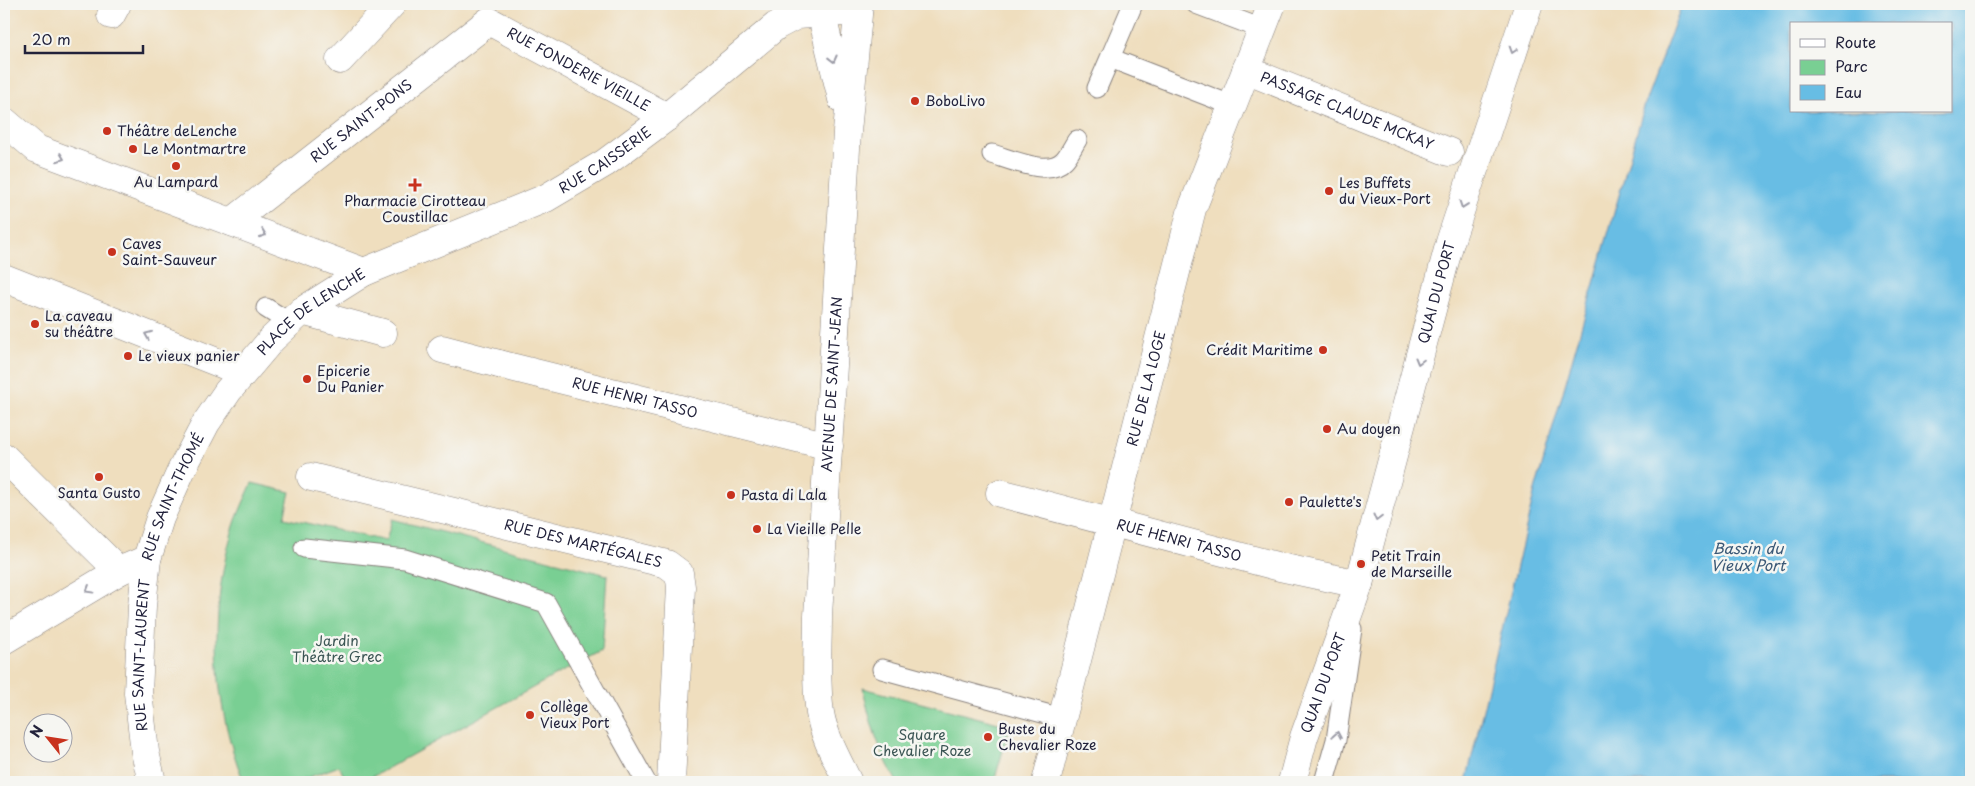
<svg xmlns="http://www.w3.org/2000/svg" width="1975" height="786" font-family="'Playpen Sans',sans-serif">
  <rect width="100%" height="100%" fill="#f6f6f2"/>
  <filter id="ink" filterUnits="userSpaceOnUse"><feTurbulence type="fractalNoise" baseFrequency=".02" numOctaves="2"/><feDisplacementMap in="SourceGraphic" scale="10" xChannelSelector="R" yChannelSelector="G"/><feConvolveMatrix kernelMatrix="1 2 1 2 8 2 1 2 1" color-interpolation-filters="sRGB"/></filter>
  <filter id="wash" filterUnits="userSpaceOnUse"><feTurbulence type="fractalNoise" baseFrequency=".0096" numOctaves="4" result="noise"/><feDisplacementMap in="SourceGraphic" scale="20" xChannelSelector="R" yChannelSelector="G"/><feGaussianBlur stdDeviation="1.12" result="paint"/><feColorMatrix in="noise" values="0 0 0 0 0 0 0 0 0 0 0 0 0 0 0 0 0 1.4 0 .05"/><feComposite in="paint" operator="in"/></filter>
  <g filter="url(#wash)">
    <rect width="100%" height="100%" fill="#efdebe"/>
    <path fill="#79cf93" stroke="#4e7867" d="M252,483L290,492L284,518L386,541L392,519L607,575L602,651L554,676L363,782H347L339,766L296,782H244C212,705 209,612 232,532C237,515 245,499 252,483Z
      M863,688L1010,726L994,782H897C879,750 870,724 863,688Z"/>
    <path fill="#67bde4" stroke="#447090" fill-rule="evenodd" d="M1682,4H1971V782H1466L1534,494L1647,97ZM1791,24H1951V111H1791Z"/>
  </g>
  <g filter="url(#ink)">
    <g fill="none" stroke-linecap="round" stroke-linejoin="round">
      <g stroke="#88807c" stroke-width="21">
        <path id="service" d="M1196,4L1262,29
          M1110,58L1133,4
          M1097,88L1110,58L1231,105
          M992,154C1010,159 1049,177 1064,160C1069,155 1073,146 1077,140
          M266,308L290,323
          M304,548L405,559L546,603L646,782
          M882,669L1061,718
          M1324,782L1336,740L1352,629"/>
      </g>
      <g stroke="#88807c" stroke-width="29">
        <g id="pedestrian">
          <path d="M111,15L117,4"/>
          <path d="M340,60L392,4"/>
          <path id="s1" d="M1246,70L1449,152"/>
          <path id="s2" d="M232,222L489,21L667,117"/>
          <path d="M302,311L383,333"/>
          <path d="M442,349L499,364"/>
          <path d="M4,457L119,571"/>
        </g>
      </g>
      <g stroke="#88807c" stroke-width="29">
        <g id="minor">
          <path d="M4,121L37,149L364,272"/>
          <path d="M4,278L242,372"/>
          <path id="s3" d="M499,364L829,446"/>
          <path id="s4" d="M311,477L667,564L679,573L681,587L671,782"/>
          <path id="s5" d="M1000,493L1280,567L1359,584"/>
          <path d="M4,640L119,571L147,559"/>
          <path id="s6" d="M152,782L145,752L138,693L142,606L147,559L160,518L181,471L206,423L228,391L272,339L302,311L364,272L546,198L605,163L667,117L776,26L797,15L858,11"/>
          <path id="s7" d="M1046,782L1192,209L1272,4"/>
          <path id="s8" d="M1292,782L1304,737L1359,584L1450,242L1529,4"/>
        </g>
      </g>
      <g stroke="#88807c" stroke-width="29">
        <g id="tertiary">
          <path d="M821,4V12L842,99"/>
          <path id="s9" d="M848,782C838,761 824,737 820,713C815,681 818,648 818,616L847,132L859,4"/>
        </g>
      </g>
      <use href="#service" stroke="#fff" stroke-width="19"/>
      <use href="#pedestrian" stroke="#fff" stroke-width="28"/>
      <use href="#minor" stroke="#fff" stroke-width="28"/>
      <use href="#tertiary" stroke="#fff" stroke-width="28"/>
    </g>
    <defs><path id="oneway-chevron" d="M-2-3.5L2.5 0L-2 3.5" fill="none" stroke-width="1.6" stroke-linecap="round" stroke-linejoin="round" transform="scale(1.25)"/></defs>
    <g stroke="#9c9ca7">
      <use href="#oneway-chevron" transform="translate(1513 50) rotate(108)"/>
      <use href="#oneway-chevron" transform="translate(833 59) rotate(76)"/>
      <use href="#oneway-chevron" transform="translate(61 158) rotate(21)"/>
      <use href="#oneway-chevron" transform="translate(1463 205) rotate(109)"/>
      <use href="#oneway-chevron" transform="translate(263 234) rotate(21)"/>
      <use href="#oneway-chevron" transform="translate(148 335) rotate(-158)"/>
      <use href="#oneway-chevron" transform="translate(1419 361) rotate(105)"/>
      <use href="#oneway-chevron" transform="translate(1377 518) rotate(105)"/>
      <use href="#oneway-chevron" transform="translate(89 590) rotate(149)"/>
      <use href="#oneway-chevron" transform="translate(1337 735) rotate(-80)"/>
    </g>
  </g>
  <g fill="#c8321e" stroke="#f6f6f2" stroke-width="2">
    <circle cx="915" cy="101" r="5"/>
    <circle cx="107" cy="131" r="5"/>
    <circle cx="133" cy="149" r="5"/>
    <circle cx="176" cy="166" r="5"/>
    <path d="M412.5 177.5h5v5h5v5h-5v5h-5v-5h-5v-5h5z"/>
    <circle cx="1329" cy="191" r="5"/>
    <circle cx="112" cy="252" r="5"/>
    <circle cx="35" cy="324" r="5"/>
    <circle cx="1323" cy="350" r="5"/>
    <circle cx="128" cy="356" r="5"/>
    <circle cx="307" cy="379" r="5"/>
    <circle cx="1327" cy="429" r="5"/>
    <circle cx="99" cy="477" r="5"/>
    <circle cx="731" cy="495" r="5"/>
    <circle cx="1289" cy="502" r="5"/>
    <circle cx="757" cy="529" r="5"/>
    <circle cx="1361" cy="564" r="5"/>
    <circle cx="530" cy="715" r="5"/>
    <circle cx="988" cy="737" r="5"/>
  </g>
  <g text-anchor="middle" stroke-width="5" stroke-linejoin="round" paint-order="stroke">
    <g font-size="14" fill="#22223b" stroke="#f6f6f2">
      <text dy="5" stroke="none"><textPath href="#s2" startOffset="428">RUE FONDERIE VIEILLE</textPath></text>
      <text dy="5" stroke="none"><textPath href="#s1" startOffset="109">PASSAGE CLAUDE MCKAY</textPath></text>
      <text dy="5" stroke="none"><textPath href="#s2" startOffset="164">RUE SAINT-PONS</textPath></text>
      <text dy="5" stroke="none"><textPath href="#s6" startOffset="861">RUE CAISSERIE</textPath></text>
      <text dy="5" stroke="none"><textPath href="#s8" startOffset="511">QUAI DU PORT</textPath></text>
      <text dy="5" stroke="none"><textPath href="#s6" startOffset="528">PLACE DE LENCHE</textPath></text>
      <text dy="5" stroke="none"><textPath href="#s9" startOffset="404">AVENUE DE SAINT-JEAN</textPath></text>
      <text dy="5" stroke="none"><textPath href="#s7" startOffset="406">RUE DE LA LOGE</textPath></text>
      <text dy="5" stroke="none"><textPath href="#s3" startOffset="140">RUE HENRI TASSO</textPath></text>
      <text dy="5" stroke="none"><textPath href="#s6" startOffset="292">RUE SAINT-THOMÉ</textPath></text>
      <text dy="5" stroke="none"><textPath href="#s5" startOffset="185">RUE HENRI TASSO</textPath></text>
      <text dy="5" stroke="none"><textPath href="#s4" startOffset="280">RUE DES MARTÉGALES</textPath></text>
      <text dy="5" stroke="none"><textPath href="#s6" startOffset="128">RUE SAINT-LAURENT</textPath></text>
      <text dy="5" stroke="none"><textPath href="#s8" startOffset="104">QUAI DU PORT</textPath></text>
    </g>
    <g font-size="14" fill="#22223b" stroke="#f6f6f2" text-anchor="start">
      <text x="925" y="106">BoboLivo</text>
      <text x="117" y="136">Théâtre deLenche</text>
      <text x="143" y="154">Le Montmartre</text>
      <text x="176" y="187" text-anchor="middle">Au Lampard</text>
      <text x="1339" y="188">Les Buffets<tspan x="1339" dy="16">du Vieux-Port</tspan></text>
      <text x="415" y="206" text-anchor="middle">Pharmacie Cirotteau<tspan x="415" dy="16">Coustillac</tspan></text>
      <text x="122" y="249">Caves<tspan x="122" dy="16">Saint-Sauveur</tspan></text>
      <text x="45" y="321">La caveau<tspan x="45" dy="16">su théâtre</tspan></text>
      <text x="1313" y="355" text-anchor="end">Crédit Maritime</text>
      <text x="138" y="361">Le vieux panier</text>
      <text x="317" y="376">Epicerie<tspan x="317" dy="16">Du Panier</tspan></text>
      <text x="1337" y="434">Au doyen</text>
      <text x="99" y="498" text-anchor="middle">Santa Gusto</text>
      <text x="741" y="500">Pasta di Lala</text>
      <text x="1299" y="507">Paulette's</text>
      <text x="767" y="534">La Vieille Pelle</text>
      <text x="1371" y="561">Petit Train<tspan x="1371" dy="16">de Marseille</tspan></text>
      <text x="540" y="712">Collège<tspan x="540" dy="16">Vieux Port</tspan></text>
      <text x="998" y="734">Buste du<tspan x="998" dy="16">Chevalier Roze</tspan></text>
    </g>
    <g font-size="14" fill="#3c5655" stroke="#f6f6f2">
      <text x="337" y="646">Jardin<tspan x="337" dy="16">Théâtre Grec</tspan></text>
      <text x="922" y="740">Square<tspan x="922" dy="16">Chevalier Roze</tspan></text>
    </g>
    <g font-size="15" font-style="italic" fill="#3a5876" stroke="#f6f6f2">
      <text x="1748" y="554">Bassin du<tspan x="1748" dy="17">Vieux Port</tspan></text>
    </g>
  </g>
  <rect width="1975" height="786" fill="none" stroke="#f6f6f2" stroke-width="20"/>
  <rect x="1790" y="22" width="162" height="90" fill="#f6f6f2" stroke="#a1a1a9"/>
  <rect x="1800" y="39" width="25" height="8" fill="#ffffff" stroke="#a1a1a9"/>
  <text x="1835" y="48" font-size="15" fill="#22223b">Route</text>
  <rect x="1800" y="60" width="25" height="15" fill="#79cf93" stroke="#a1a1a9"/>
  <text x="1835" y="72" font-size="15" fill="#22223b">Parc</text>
  <rect x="1800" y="85" width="25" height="15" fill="#67bde4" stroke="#a1a1a9"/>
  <text x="1835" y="98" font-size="15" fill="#22223b">Eau</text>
  <g transform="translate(48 738) rotate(300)"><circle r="24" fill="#f6f6f2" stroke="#a1a1a9"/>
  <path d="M0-4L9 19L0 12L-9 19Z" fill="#c8321e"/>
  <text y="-8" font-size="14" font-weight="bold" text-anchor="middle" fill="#22223b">N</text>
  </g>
  <path d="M25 45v8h118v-8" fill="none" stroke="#22223b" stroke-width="2.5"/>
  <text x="32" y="45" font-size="15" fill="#22223b" stroke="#f6f6f2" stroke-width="4" paint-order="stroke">20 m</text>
</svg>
